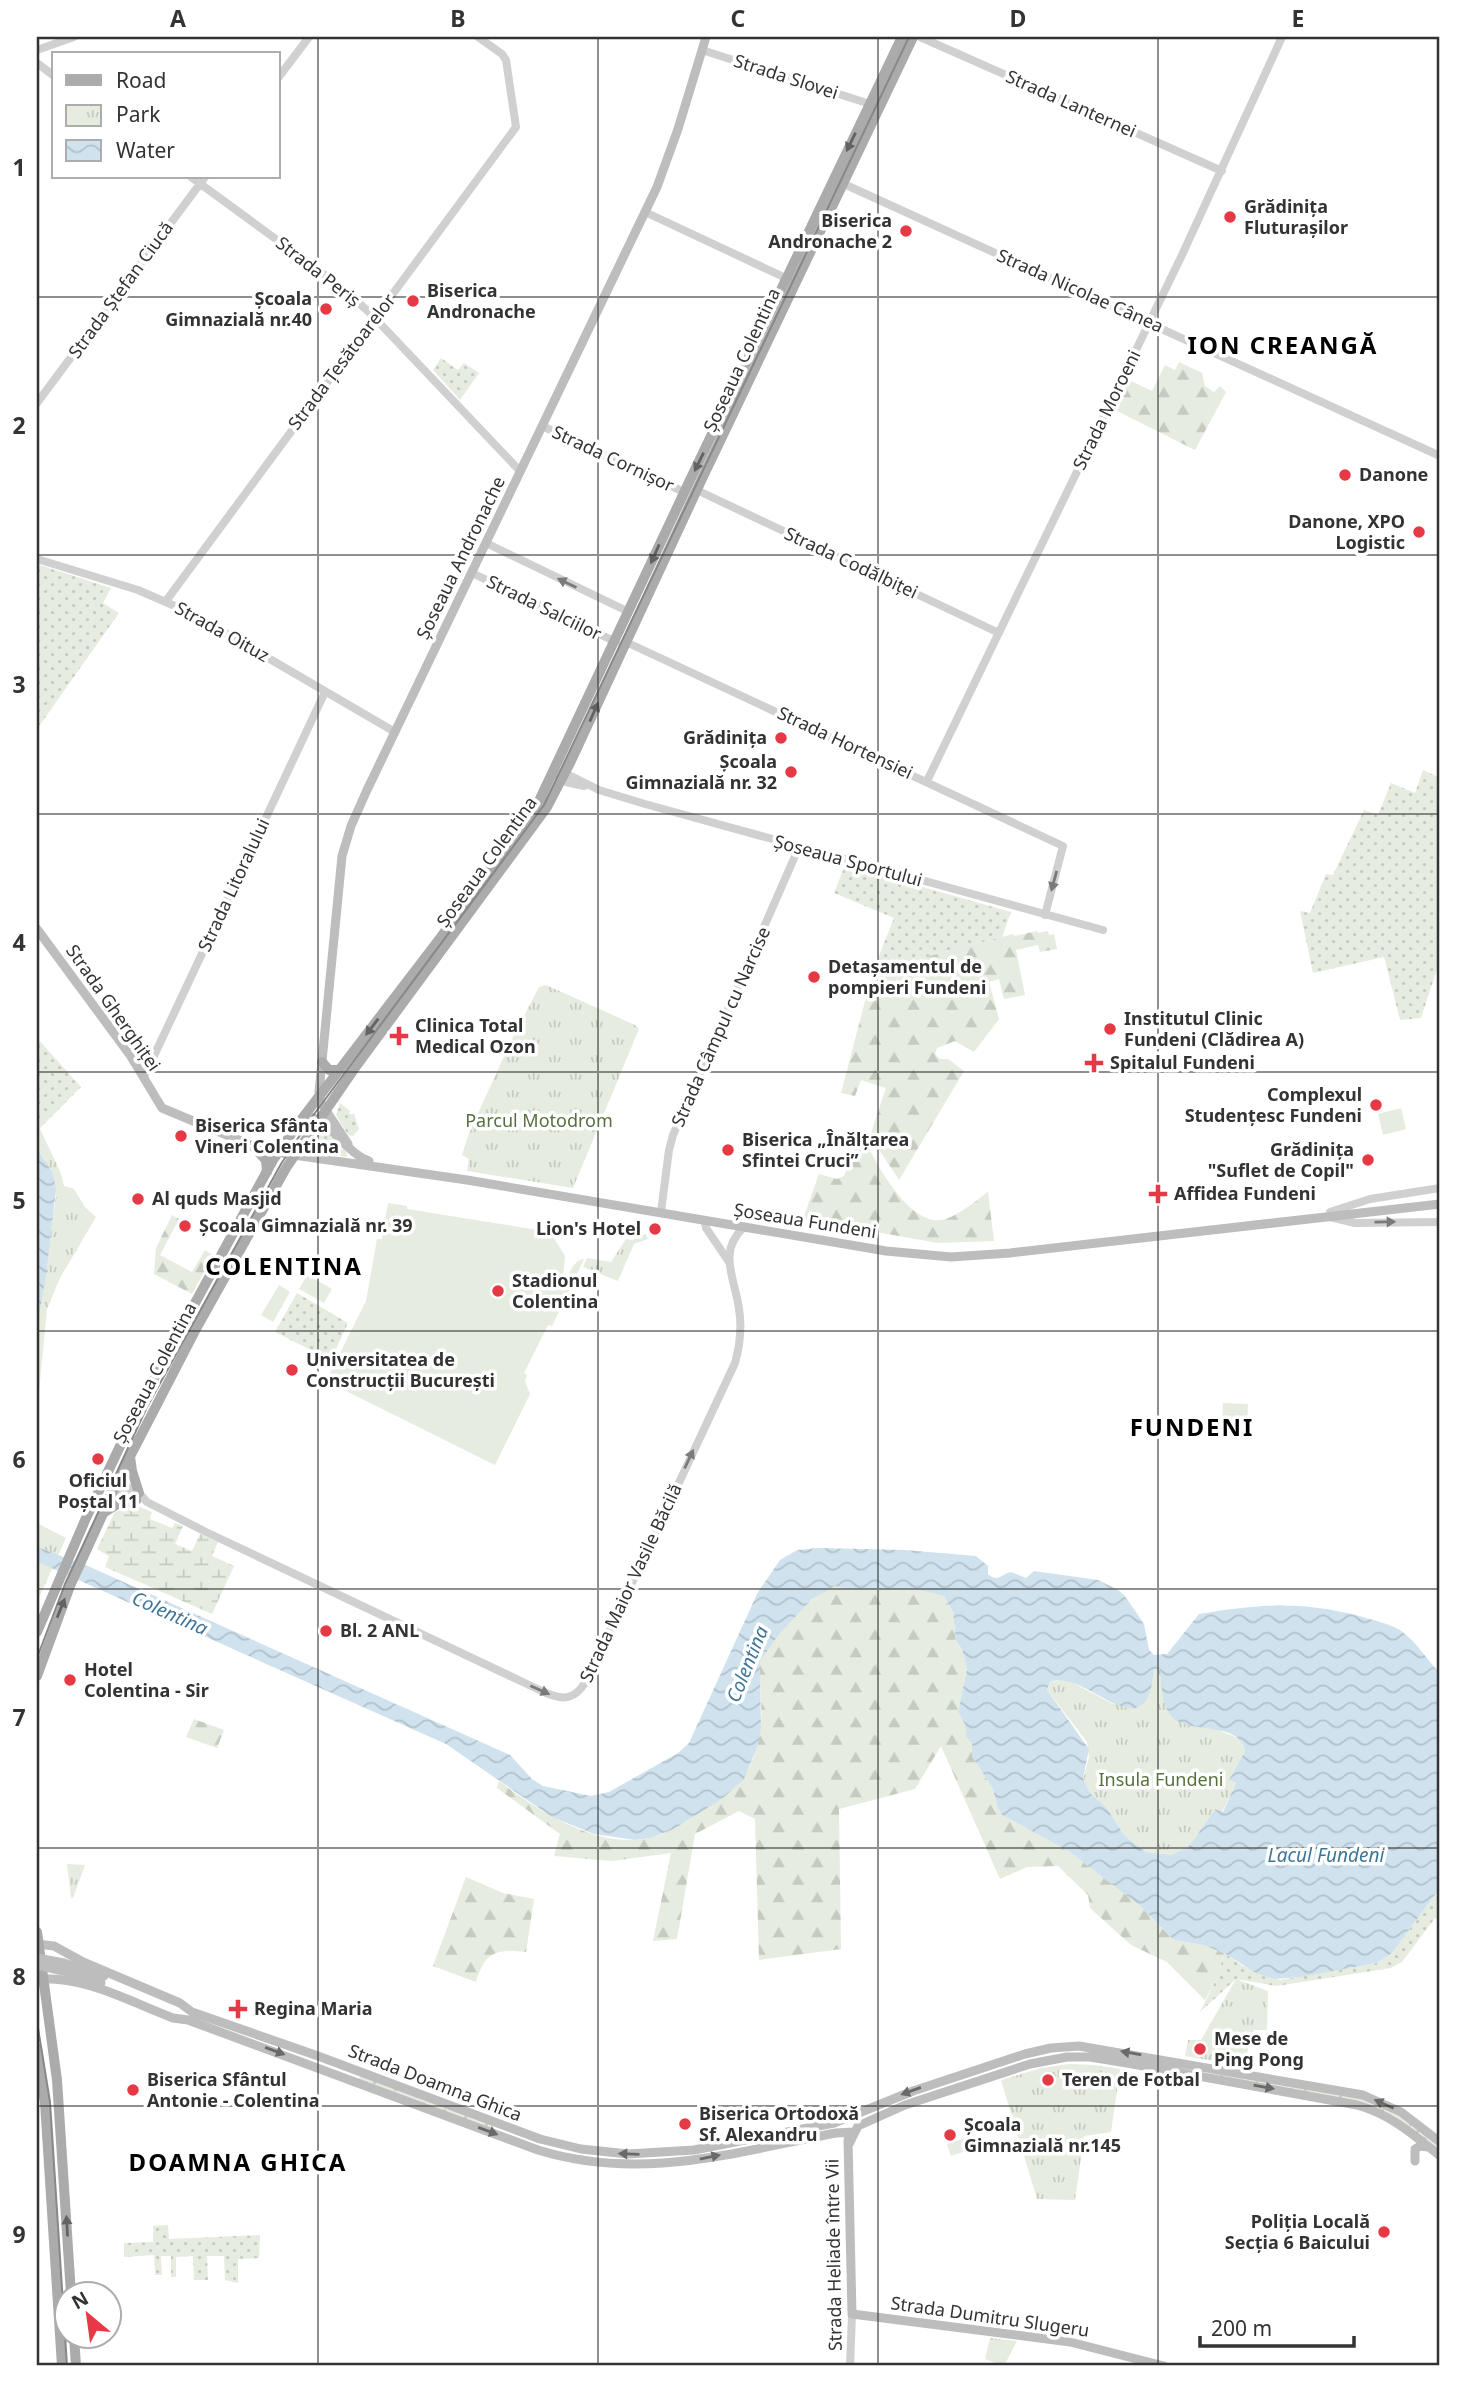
<svg xmlns="http://www.w3.org/2000/svg" width="1477" height="2403" font-family="'Noto Sans',sans-serif">
  <defs>
    <pattern id="grass-dots" width="8" height="8" patternUnits="userSpaceOnUse" patternTransform="scale(1.75)"><rect width="8" height="8" fill="#e6ecdf"/><path d="M2 2h.1M6 6h.1" fill="none" stroke="#c6cbc0" stroke-width="1.8" stroke-linecap="round"/></pattern>
    <pattern id="forest-firs" width="22" height="20" patternUnits="userSpaceOnUse" patternTransform="scale(1.75)"><rect width="22" height="20" fill="#e6ecdf"/><path d="M5 1l3.5 6h-7zM16 11l3.5 6h-7z" fill="#c6cbc0"/></pattern>
    <pattern id="wetland-marsh" width="20" height="14" patternUnits="userSpaceOnUse" patternTransform="scale(1.75)"><rect width="20" height="14" fill="#e6ecdf"/><path d="M1 5h8M5 5V1M11 12h8M15 12V8" fill="none" stroke="#c6cbc0"/></pattern>
    <pattern id="park-tufts" width="24" height="20" patternUnits="userSpaceOnUse" patternTransform="scale(1.75)"><rect width="24" height="20" fill="#e6ecdf"/><path d="M3 7l-1-3M5 7V3M7 7l1-3M15 17l-1-3M17 17v-4M19 17l1-3" fill="none" stroke="#c6cbc0"/></pattern>
    <pattern id="water-waves" width="16" height="10" patternUnits="userSpaceOnUse" patternTransform="scale(1.75)"><rect width="16" height="10" fill="#cfe2ee"/><path d="M0 5q4-4 8 0t8 0" fill="none" stroke="#b2c2cd"/></pattern>
  </defs>
  <rect width="100%" height="100%" fill="#fff"/>
  <path fill="url(#grass-dots)" d="M441,358L458,370L464,363L479,373L460,400L433,370Z
    M37,564L111,588L103,603L119,613L37,729Z
    M1423,770L1440,778V960L1421,1018L1400,1020L1384,957L1313,973L1300,911L1310,913L1326,874L1333,875L1364,810L1378,815L1391,783L1415,793Z
    M845,865L1011,912L1002,937L873,971L894,918L834,893Z
    M37,1038L81,1087L37,1131Z
    M340,1103L350,1111L349,1114H354L359,1129L353,1136L348,1135L336,1115Z
    M324,1128C334,1135 347,1146 347,1157L308,1150Z
    M297,1293L348,1323L331,1360L275,1332Z
    M1440,1888V1919L1435,1918L1402,1962L1391,1968L1276,1986L1236,1979L1200,2012L1217,1978L1224,1953L1243,1966L1280,1980L1377,1963L1392,1953Z
    M1213,2072L1352,2095L1390,2109L1440,2146V2152L1395,2118L1213,2074Z
    M360,2074L495,2126L492,2129L359,2079Z
    M168,2225L169,2239L260,2235L259,2258L238,2259V2283L225,2280L224,2256H207L208,2280H194L193,2256L176,2257V2277H171V2256H161L162,2275H155L154,2255L124,2257V2243L153,2242V2226Z"/>
  <path fill="url(#forest-firs)" d="M1179,362L1202,373L1205,386L1214,392L1220,386L1226,392L1195,450L1113,409L1127,379L1152,391L1165,365L1175,370Z
    M1037,931L1038,933L1048,931L1049,935L1054,934L1057,949L1040,952L1038,945L1016,950L1025,995L1004,999L999,979L989,982L999,1019L974,1052L955,1041L937,1048L935,1054L940,1059H948L964,1071L899,1180L870,1136L886,1088L861,1080L855,1096L841,1093L873,971L1013,934L1015,936Z
    M856,1144L867,1145C880,1170 913,1230 946,1219C962,1213 975,1201 988,1192L994,1241L938,1243L803,1219L819,1174L837,1179L844,1176Z
    M172,1215L179,1219L160,1255L192,1272L205,1250L213,1255L192,1294L154,1274L156,1248Z
    M835,1586C861,1589 925,1584 944,1596L953,1614L956,1641L962,1649L967,1668L958,1712L966,1726V1737L972,1744V1756L993,1789L997,1806L1002,1815L1070,1852L1140,1906L1174,1940L1203,1945L1224,1953L1217,1978L1205,2000L1167,1962L1131,1945L1090,1908L1088,1895L1058,1866L1027,1867L1000,1879L941,1746L915,1789L839,1809L841,1949L759,1960L755,1819L739,1811L695,1834L677,1939L653,1941L671,1853L612,1861L554,1856L560,1834L497,1788L499,1781C540,1812 605,1855 660,1835C677,1829 691,1818 706,1808C733,1790 746,1783 756,1750C764,1726 761,1700 760,1676C760,1670 758,1665 760,1660C768,1640 815,1590 835,1586Z
    M194,1719L224,1730L217,1748L186,1737Z
    M466,1877L503,1893L534,1899L526,1952C495,1949 485,1952 476,1982L433,1966Z"/>
  <path fill="url(#wetland-marsh)" d="M135,1505L152,1512L150,1519L172,1528L175,1523L183,1526L175,1544L192,1551L200,1534L218,1542L212,1556L234,1566L212,1614L105,1567L109,1556L97,1549L115,1512Z"/>
  <path fill="url(#park-tufts)" d="M546,985L635,1025L639,1029L573,1188L467,1171L469,1159L462,1155L469,1133L511,1041L539,987Z
    M40,1129L60,1171L64,1186L74,1189L85,1207L96,1217L60,1278L47,1309L37,1412V1328L56,1196L53,1173L37,1149V1131Z
    M646,1234L648,1239L634,1244L618,1281L583,1267L587,1258L611,1262L626,1239L632,1240Z
    M37,1523L66,1538L37,1602Z
    M1154,1669H1160L1221,1731L1240,1739L1245,1751L1229,1780L1236,1783L1222,1812L1215,1809L1190,1845L1172,1855L1146,1852L1125,1836L1106,1807L1091,1794L1083,1780L1089,1757L1087,1742L1047,1690L1050,1682L1063,1680L1073,1683L1113,1704L1152,1684Z
    M67,1864L85,1865L73,1898H71Z
    M1236,1979L1268,1991L1267,2030H1254L1243,2066L1185,2056L1188,2040H1201Z
    M1069,2064L1095,2065L1120,2069L1111,2132L1084,2136L1075,2200L1037,2199L1001,2080L1041,2068Z
    M990,2338L1017,2341L1004,2366L985,2359Z"/>
  <path fill="#e6ecdf" d="M1401,1108L1406,1129L1383,1135L1378,1114Z
    M388,1203L407,1206V1209L550,1232L565,1256L563,1278L566,1280C571,1271 573,1261 584,1259L552,1326L548,1325L524,1373L527,1375L525,1381L530,1394L495,1465L326,1381L366,1301L377,1239H382Z
    M307,1275L332,1289L324,1303L299,1289Z
    M279,1285L290,1292L273,1322L261,1315Z
    M1223,1403L1248,1404L1247,1430L1222,1429Z
    M1224,2006L1240,2007L1239,2038H1223Z
    M971,2136L975,2148L951,2156L947,2144Z"/>
  <path fill="url(#water-waves)" fill-rule="evenodd" d="M37,1149L53,1173L56,1190L46,1275L37,1328Z
    M37,1547L90,1567L510,1755L532,1779L543,1786L591,1796L609,1792L678,1753L689,1743L758,1592L780,1560L797,1550L818,1548L905,1550L976,1556L988,1566V1574C997,1583 1002,1574 1011,1572L1026,1578L1034,1571L1098,1580L1118,1590L1125,1596L1144,1624L1149,1650L1154,1655L1167,1654L1199,1614C1258,1604 1300,1601 1359,1616C1373,1620 1387,1623 1400,1630C1415,1640 1427,1660 1440,1673V1888L1392,1953L1377,1963L1300,1977L1275,1979L1256,1973L1224,1953L1203,1945L1174,1940L1140,1906L1070,1852L1002,1815L997,1806L993,1789L972,1756V1744L966,1737V1726L958,1712L967,1669L962,1649L956,1641L953,1613L944,1596L917,1589H848L835,1586L812,1599L779,1634L760,1661L761,1729L757,1748L744,1779L723,1798L674,1829L651,1838L635,1840L594,1834L552,1817L446,1744L49,1567L37,1561ZM1154,1669H1160C1161,1684 1162,1712 1177,1721C1196,1732 1240,1723 1245,1751L1229,1780L1236,1783L1223,1812L1215,1809L1190,1845L1172,1855L1146,1852L1125,1836L1106,1807L1091,1794L1083,1779L1089,1749L1047,1690L1050,1682C1088,1668 1147,1757 1154,1669Z"/>
  <g fill="none" stroke-linecap="round" stroke-linejoin="round">
    <path stroke="#d0d0d0" stroke-width="8" d="M920,37L1222,171
      M37,50L74,37
      M702,50L870,104
      M37,63L54,76
      M278,78L309,37
      M191,177L340,286L370,313L520,471
      M833,179L1440,456
      M645,212L788,279
      M37,403L205,177
      M542,426L684,492
      M703,493L999,633
      M486,543L629,612
      M37,559L138,590L191,613L395,732
      M472,573L616,642
      M166,601L516,127L506,60L502,54L478,37
      M626,642L1063,846L1045,915
      M553,772L569,775L599,790L645,804L1103,930
      M557,776L566,782L584,786
      M927,781L1182,255L1282,37
      M144,1077L325,692
      M661,1212L669,1150L673,1135L799,847
      M1330,1212L1370,1199L1440,1188
      M1330,1217L1355,1223L1440,1222
      M704,1220L706,1228L729,1262
      M113,1480L139,1493L147,1502L206,1532L527,1684C551,1695 571,1710 587,1679L735,1363C740,1345 742,1327 739,1309C735,1278 717,1252 744,1227
      M103,1482L138,1500
      M850,2366L852,2314"/>
    <path stroke="#bdbdbd" stroke-width="9" d="M37,929L130,1055L162,1108L253,1146L287,1154L467,1180L886,1251L951,1257L1010,1253L1440,1204
      M301,1120L309,1116C336,1126 346,1153 369,1161
      M348,1144L321,1103L319,1092L342,856L351,826L367,790L657,187L678,129L706,37
      M37,1944L54,1946L83,1962L180,2003L192,2012L318,2056L540,2139L581,2149L628,2154L694,2150L834,2123L913,2091L1025,2054L1051,2048L1079,2046L1363,2095L1401,2112L1440,2142
      M37,1979C86,1976 128,2001 173,2018L188,2020L538,2150C642,2182 734,2152 836,2133L853,2132
      M848,2140L852,2314L1070,2342L1164,2366
      M849,2144L858,2126L905,2105L1030,2064L1067,2057H1090L1127,2063L1357,2105C1390,2114 1414,2135 1440,2156
      M1415,2161V2149L1420,2146L1428,2147"/>
    <path stroke="#ababab" stroke-width="10" d="M322,1062L329,1070H340
      M253,1146L266,1160L267,1172
      M130,1457L132,1471L139,1493
      M103,1513L116,1505L136,1500
      M37,1632L86,1518L140,1404L273,1160L301,1120L441,937L539,801L691,478L902,37
      M37,1676L70,1586L122,1472L197,1327L286,1168L357,1065L547,807L571,761L701,481L913,37
      M37,1932L57,2080L71,2294
      M37,2048L45,2103L62,2366
      M74,2336L76,2366"/>
    <path stroke="#888" stroke-width="2" d="M37,1658L65,1584L147,1407L281,1164L312,1117L544,805L909,37
      M37,2022L50,2102L67,2366"/>
    <path stroke="#bdbdbd" stroke-width="9" d="M37,1958L64,1963L104,1976
      M37,1965L72,1973L101,1983"/>
  </g>
  <defs><path id="oneway-solid" d="M-6-.8H1V-3.2L6.5 0L1 3.2V.8H-6Z" transform="scale(1.75)"/></defs>
  <g fill="#636363">
    <use href="#oneway-solid" transform="translate(851 142) rotate(116)"/>
    <use href="#oneway-solid" transform="translate(699 462) rotate(116)"/>
    <use href="#oneway-solid" transform="translate(655 554) rotate(114)"/>
    <use href="#oneway-solid" transform="translate(594 712) rotate(-66)"/>
    <use href="#oneway-solid" transform="translate(372 1027) rotate(127)"/>
    <use href="#oneway-solid" transform="translate(61 1608) rotate(-68)"/>
    <use href="#oneway-solid" transform="translate(67 2226) rotate(-93)"/>
  </g>
  <g fill="#7a7a7a">
    <use href="#oneway-solid" transform="translate(567 583) rotate(-154)"/>
    <use href="#oneway-solid" transform="translate(1054 881) rotate(105)"/>
    <use href="#oneway-solid" transform="translate(1385 1222) rotate(-1)"/>
    <use href="#oneway-solid" transform="translate(689 1459) rotate(-65)"/>
    <use href="#oneway-solid" transform="translate(540 1690) rotate(24)"/>
  </g>
  <g fill="#6a6a6a">
    <use href="#oneway-solid" transform="translate(275 2051) rotate(20)"/>
    <use href="#oneway-solid" transform="translate(1131 2053) rotate(-170)"/>
    <use href="#oneway-solid" transform="translate(1264 2087) rotate(10)"/>
    <use href="#oneway-solid" transform="translate(911 2091) rotate(160)"/>
    <use href="#oneway-solid" transform="translate(1384 2104) rotate(-156)"/>
    <use href="#oneway-solid" transform="translate(488 2131) rotate(20)"/>
    <use href="#oneway-solid" transform="translate(629 2154) rotate(-178)"/>
    <use href="#oneway-solid" transform="translate(710 2157) rotate(-12)"/>
  </g>
  <path fill="none" stroke="#333" stroke-width="2" stroke-opacity="0.55" d="M318,37V2366M598,37V2366M878,37V2366M1158,37V2366M37,297H1440M37,555H1440M37,814H1440M37,1072H1440M37,1331H1440M37,1589H1440M37,1848H1440M37,2106H1440"/>
  <g fill="#e63946" stroke="#fff" stroke-width="2.5">
    <circle cx="1230" cy="217" r="7"/>
    <circle cx="906" cy="231" r="7"/>
    <circle cx="413" cy="301" r="7"/>
    <circle cx="326" cy="309" r="7"/>
    <circle cx="1345" cy="475" r="7"/>
    <circle cx="1419" cy="532" r="7"/>
    <circle cx="781" cy="738" r="7"/>
    <circle cx="791" cy="772" r="7"/>
    <circle cx="814" cy="977" r="7"/>
    <circle cx="1110" cy="1029" r="7"/>
    <path d="M395.5 1025.5h7v7h7v7h-7v7h-7v-7h-7v-7h7z"/>
    <path d="M1090.5 1052.5h7v7h7v7h-7v7h-7v-7h-7v-7h7z"/>
    <circle cx="1376" cy="1105" r="7"/>
    <circle cx="181" cy="1136" r="7"/>
    <circle cx="728" cy="1150" r="7"/>
    <circle cx="1368" cy="1160" r="7"/>
    <path d="M1154.5 1183.5h7v7h7v7h-7v7h-7v-7h-7v-7h7z"/>
    <circle cx="138" cy="1199" r="7"/>
    <circle cx="185" cy="1226" r="7"/>
    <circle cx="655" cy="1229" r="7"/>
    <circle cx="498" cy="1291" r="7"/>
    <circle cx="292" cy="1370" r="7"/>
    <circle cx="98" cy="1459" r="7"/>
    <circle cx="326" cy="1631" r="7"/>
    <circle cx="70" cy="1680" r="7"/>
    <path d="M234.5 1998.5h7v7h7v7h-7v7h-7v-7h-7v-7h7z"/>
    <circle cx="1200" cy="2049" r="7"/>
    <circle cx="1048" cy="2080" r="7"/>
    <circle cx="133" cy="2090" r="7"/>
    <circle cx="685" cy="2124" r="7"/>
    <circle cx="950" cy="2135" r="7"/>
    <circle cx="1384" cy="2232" r="7"/>
  </g>
  <g text-anchor="middle" stroke-width="7" stroke-linejoin="round" paint-order="stroke">
    <g font-size="18" fill="#333" stroke="#fff">
      <text transform="translate(786 77) rotate(18)" y="6">Strada Slovei</text>
      <text transform="translate(1071 104) rotate(24)" y="6">Strada Lanternei</text>
      <text transform="translate(318 272) rotate(38)" y="6">Strada Periș</text>
      <text transform="translate(121 290) rotate(-54)" y="6">Strada Ștefan Ciucă</text>
      <text transform="translate(1080 291) rotate(24)" y="6">Strada Nicolae Cânea</text>
      <text transform="translate(742 360) rotate(-65)" y="6">Șoseaua Colentina</text>
      <text transform="translate(342 362) rotate(-53)" y="6">Strada Țesătoarelor</text>
      <text transform="translate(1107 410) rotate(-64)" y="6">Strada Moroeni</text>
      <text transform="translate(613 459) rotate(25)" y="6">Strada Cornișor</text>
      <text transform="translate(461 558) rotate(-64)" y="6">Șoseaua Andronache</text>
      <text transform="translate(851 563) rotate(25)" y="6">Strada Codălbiței</text>
      <text transform="translate(544 608) rotate(26)" y="6">Strada Salciilor</text>
      <text transform="translate(222 632) rotate(29)" y="6">Strada Oituz</text>
      <text transform="translate(845 743) rotate(25)" y="6">Strada Hortensiei</text>
      <text transform="translate(848 861) rotate(15)" y="6">Șoseaua Sportului</text>
      <text transform="translate(487 862) rotate(-54)" y="6">Șoseaua Colentina</text>
      <text transform="translate(234 885) rotate(-65)" y="6">Strada Litoralului</text>
      <text transform="translate(113 1008) rotate(55)" y="6">Strada Gherghiței</text>
      <text transform="translate(721 1027) rotate(-66)" y="6">Strada Câmpul cu Narcise</text>
      <text transform="translate(805 1221) rotate(9)" y="6">Șoseaua Fundeni</text>
      <text transform="translate(155 1373) rotate(-62)" y="6">Șoseaua Colentina</text>
      <text transform="translate(631 1583) rotate(-65)" y="6">Strada Maior Vasile Băcilă</text>
      <text transform="translate(435 2083) rotate(21)" y="6">Strada Doamna Ghica</text>
      <text transform="translate(834 2255) rotate(-91)" y="6">Strada Heliade între Vii</text>
      <text transform="translate(990 2317) rotate(8)" y="6">Strada Dumitru Slugeru</text>
    </g>
    <g font-size="18" font-weight="bold" fill="#333" stroke="#fff" text-anchor="start">
      <text x="1244" y="213">Grădinița<tspan x="1244" dy="21">Fluturașilor</tspan></text>
      <text x="892" y="227" text-anchor="end">Biserica<tspan x="892" dy="21">Andronache 2</tspan></text>
      <text x="427" y="297">Biserica<tspan x="427" dy="21">Andronache</tspan></text>
      <text x="312" y="305" text-anchor="end">Școala<tspan x="312" dy="21">Gimnazială nr.40</tspan></text>
      <text x="1359" y="481">Danone</text>
      <text x="1405" y="528" text-anchor="end">Danone, XPO<tspan x="1405" dy="21">Logistic</tspan></text>
      <text x="767" y="744" text-anchor="end">Grădinița</text>
      <text x="777" y="768" text-anchor="end">Școala<tspan x="777" dy="21">Gimnazială nr. 32</tspan></text>
      <text x="828" y="973">Detașamentul de<tspan x="828" dy="21">pompieri Fundeni</tspan></text>
      <text x="1124" y="1025">Institutul Clinic<tspan x="1124" dy="21">Fundeni (Clădirea A)</tspan></text>
      <text x="415" y="1032">Clinica Total<tspan x="415" dy="21">Medical Ozon</tspan></text>
      <text x="1110" y="1069">Spitalul Fundeni</text>
      <text x="1362" y="1101" text-anchor="end">Complexul<tspan x="1362" dy="21">Studențesc Fundeni</tspan></text>
      <text x="195" y="1132">Biserica Sfânta<tspan x="195" dy="21">Vineri Colentina</tspan></text>
      <text x="742" y="1146">Biserica „Înălțarea<tspan x="742" dy="21">Sfintei Cruci”</tspan></text>
      <text x="1354" y="1156" text-anchor="end">Grădinița<tspan x="1354" dy="21">"Suflet de Copil"</tspan></text>
      <text x="1174" y="1200">Affidea Fundeni</text>
      <text x="152" y="1205">Al quds Masjid</text>
      <text x="199" y="1232">Școala Gimnazială nr. 39</text>
      <text x="641" y="1235" text-anchor="end">Lion's Hotel</text>
      <text x="512" y="1287">Stadionul<tspan x="512" dy="21">Colentina</tspan></text>
      <text x="306" y="1366">Universitatea de<tspan x="306" dy="21">Construcții București</tspan></text>
      <text x="98" y="1487" text-anchor="middle">Oficiul<tspan x="98" dy="21">Poștal 11</tspan></text>
      <text x="340" y="1637">Bl. 2 ANL</text>
      <text x="84" y="1676">Hotel<tspan x="84" dy="21">Colentina - Sir</tspan></text>
      <text x="254" y="2015">Regina Maria</text>
      <text x="1214" y="2045">Mese de<tspan x="1214" dy="21">Ping Pong</tspan></text>
      <text x="147" y="2086">Biserica Sfântul<tspan x="147" dy="21">Antonie - Colentina</tspan></text>
      <text x="1062" y="2086">Teren de Fotbal</text>
      <text x="699" y="2120">Biserica Ortodoxă<tspan x="699" dy="21">Sf. Alexandru</tspan></text>
      <text x="964" y="2131">Școala<tspan x="964" dy="21">Gimnazială nr.145</tspan></text>
      <text x="1370" y="2228" text-anchor="end">Poliția Locală<tspan x="1370" dy="21">Secția 6 Baicului</tspan></text>
    </g>
    <g font-size="18" fill="#56703f" stroke="#fff">
      <text x="539" y="1127">Parcul Motodrom</text>
      <text x="1161" y="1786">Insula Fundeni</text>
    </g>
    <g font-size="19" font-style="italic" fill="#3f7597" stroke="#fff">
      <text transform="translate(170 1613) rotate(24)" y="7">Colentina</text>
      <text transform="translate(747 1664) rotate(-68)" y="7">Colentina</text>
      <text x="1326" y="1862">Lacul Fundeni</text>
    </g>
    <g font-size="24" font-weight="bold" letter-spacing="2" fill="#000" stroke="#fff">
      <text x="1283" y="354">ION CREANGĂ</text>
      <text x="284" y="1275">COLENTINA</text>
      <text x="1192" y="1436">FUNDENI</text>
      <text x="238" y="2171">DOAMNA GHICA</text>
    </g>
  </g>
  <rect width="1477" height="2403" fill="none" stroke="#ffffff" stroke-width="77"/>
  <rect x="52" y="52" width="228" height="126" fill="#ffffff" stroke="#adadad" stroke-width="2"/>
  <rect x="66" y="75" width="35" height="10" fill="#ababab" stroke="#adadad" stroke-width="2"/>
  <text x="116" y="88" font-size="21" fill="#333333">Road</text>
  <rect x="66" y="105" width="35" height="21" fill="url(#park-tufts)" stroke="#adadad" stroke-width="2"/>
  <text x="116" y="122" font-size="21" fill="#333333">Park</text>
  <rect x="66" y="140" width="35" height="21" fill="url(#water-waves)" stroke="#adadad" stroke-width="2"/>
  <text x="116" y="158" font-size="21" fill="#333333">Water</text>
  <g transform="translate(88 2315) rotate(331)"><circle r="33" fill="#ffffff" stroke="#adadad" stroke-width="2"/>
  <path d="M0-5L12 26L0 18L-12 26Z" fill="#e63946"/>
  <text y="-10" font-size="19" font-weight="bold" text-anchor="middle" fill="#333333">N</text>
  </g>
  <path d="M1200 2336v10h154v-10" fill="none" stroke="#333333" stroke-width="3.5"/>
  <text x="1211" y="2336" font-size="21" fill="#333333" stroke="#ffffff" stroke-width="5" paint-order="stroke">200 m</text>
  <rect x="38" y="38" width="1400" height="2326" fill="none" stroke="#333" stroke-width="2.5"/>
  <g font-size="23" text-anchor="middle" font-weight="bold" fill="#333">
    <text x="178" y="27">A</text>
    <text x="458" y="27">B</text>
    <text x="738" y="27">C</text>
    <text x="1018" y="27">D</text>
    <text x="1298" y="27">E</text>
    <text x="19" y="176">1</text>
    <text x="19" y="434">2</text>
    <text x="19" y="693">3</text>
    <text x="19" y="951">4</text>
    <text x="19" y="1209">5</text>
    <text x="19" y="1468">6</text>
    <text x="19" y="1726">7</text>
    <text x="19" y="1985">8</text>
    <text x="19" y="2243">9</text>
  </g>
</svg>
